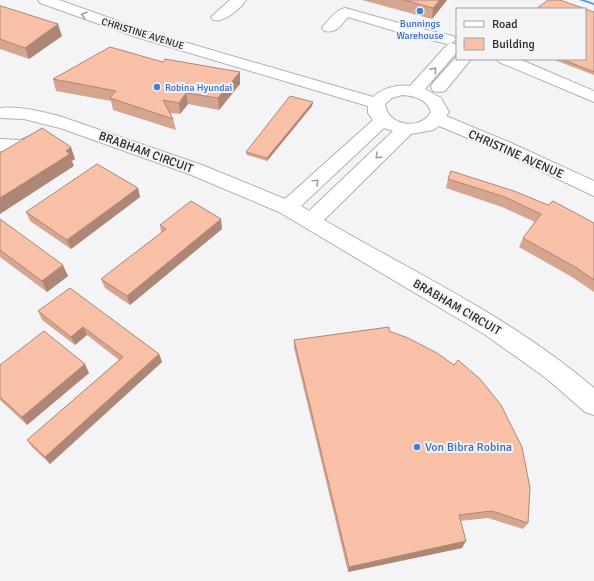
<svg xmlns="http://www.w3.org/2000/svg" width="594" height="581" font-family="Signika,sans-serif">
  <rect width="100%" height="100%" fill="#f4f4f6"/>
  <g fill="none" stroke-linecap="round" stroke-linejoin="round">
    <path fill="#5b9ce0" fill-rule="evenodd" d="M579,0H585L594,3V5Z"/>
    <g stroke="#b1b1b3" stroke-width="2">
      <path id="minor" d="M38,0H59L143,30L373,97C383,88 397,84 410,86L447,45L452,43L457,45V52L425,89L441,98L449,112L446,116L511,143L594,181V196L499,151L439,126L433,130L411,134L324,220C415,273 514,319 594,388V415L585,412L546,378L484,334L279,212L189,174L60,128L24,119L0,118V108C20,106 39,111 59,116L202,165L285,199L373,120L368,113V106L133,36L40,3ZM402,95C415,96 427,99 431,112C421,131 387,126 385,104L392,98ZM384,128L393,131L309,211L301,206Z
        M230,0H246C240,9 224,23 213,20L211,17Z
        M345,8L413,27L453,36L456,39L453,42L448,44L405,34L348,17C341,25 336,34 325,31L322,28C328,20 336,10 345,8Z
        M457,56V59H471L445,91L439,92L433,91L431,87L433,83Z
        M497,59H519L594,91V102L499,62Z
        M38,133L44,135L47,139C38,153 15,153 0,151V139L20,140Z"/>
    </g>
    <use href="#minor" fill="#fff" fill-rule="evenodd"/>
  </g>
  <path fill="#d5a590" d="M362,0H447L432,19Z
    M0,6L62,36L29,59L0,49Z
    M594,12V75L552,59H585Z
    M53,79L240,84L219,110L188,104L180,114L170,113L173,119L176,130L113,110L111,101L56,91Z
    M313,102L312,106L267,161L247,155L246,152Z
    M448,179L548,205L594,223V292L572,277L519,247L523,238L535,222L502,207L446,188Z
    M138,188L140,197L71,249L30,221L26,212Z
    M0,219L68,276L47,292L0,257Z
    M160,225L222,229L130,305L105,288L101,279L161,233Z
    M38,311L159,354L162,362L50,464L32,447L27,440L119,360L87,335L75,345L42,320Z
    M389,331L528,523L523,529L488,518L460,521L462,548L348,572L294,348V340Z
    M0,365L89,373L27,425L0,400Z"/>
  <path fill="#ae8675" d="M440,0H447L432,19L433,8Z
    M58,24L62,36L29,59L25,48Z
    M240,72V84L219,110L218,98Z
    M186,93L188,104L180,114L179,103Z
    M313,102L312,106L267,161V158Z
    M71,147L75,159L72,161L74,166L0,214V198Z
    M138,188L140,197L71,249L67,240Z
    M221,219L222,229L130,305L127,296Z
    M63,265L68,276L47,292L42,281Z
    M83,327L87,335L75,345L71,337Z
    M159,354L162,362L50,464L45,457Z
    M85,364L89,373L27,425L22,417Z
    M466,541L462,548L348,572L349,567Z"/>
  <path fill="#f8c0a7" stroke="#ae8675" d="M404,0H440L433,8Z
    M548,0H560L594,12V72L562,59H585V9H536Z
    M0,6H1L58,24L25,48L0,39Z
    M110,47L163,62L165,59L240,72L218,98L186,93L179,103L163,100L173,119L110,98L116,91L53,79Z
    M290,96L313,102L267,158L246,152Z
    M42,128L71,147L66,151L70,154L0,198V153Z
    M97,164L138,188L67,240L26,212Z
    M451,171L514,191L548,205L553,201L594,223V280L577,268L523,238L541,214L505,197L448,179Z
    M191,201L221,219L127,296L101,279L166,229L160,225Z
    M0,219L63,265L42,281L0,250Z
    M70,288L159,354L45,457L27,440L123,357L83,327L71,337L38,311Z
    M389,327V331L408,338L437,353L454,365L458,360L480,379L501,405L522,447L530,488L528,523L492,511L459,515L466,541L349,567L294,340Z
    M44,331L85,364L22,417L0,397V365Z"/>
  <defs><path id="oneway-chevron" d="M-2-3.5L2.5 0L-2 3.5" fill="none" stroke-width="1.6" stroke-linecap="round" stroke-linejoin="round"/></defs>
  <g stroke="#9e9e9e">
    <use href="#oneway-chevron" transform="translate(84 15) rotate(-161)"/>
    <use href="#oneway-chevron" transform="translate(434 70) rotate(-48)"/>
    <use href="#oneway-chevron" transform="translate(378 156) rotate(136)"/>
    <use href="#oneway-chevron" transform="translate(316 182) rotate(-43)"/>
  </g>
  <g fill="#3f7fe0" stroke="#f4f4f6" stroke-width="1.5">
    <circle cx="420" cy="11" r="4"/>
    <circle cx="157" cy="87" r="4"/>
    <circle cx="417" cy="447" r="4"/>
  </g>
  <g text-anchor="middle" stroke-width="4" stroke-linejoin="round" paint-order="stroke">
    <g font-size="10" fill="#366cbe" stroke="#f4f4f6">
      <text x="420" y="27">Bunnings<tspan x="420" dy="12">Warehouse</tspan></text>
      <text x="165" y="91" text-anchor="start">Robina Hyundai</text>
    </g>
    <g font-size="10" fill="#272728" stroke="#f4f4f6">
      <text transform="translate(143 33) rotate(17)" y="4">CHRISTINE AVENUE</text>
    </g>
    <g font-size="12" fill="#272728" stroke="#f4f4f6">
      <text transform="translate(146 152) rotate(20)" y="4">BRABHAM CIRCUIT</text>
      <text transform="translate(516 154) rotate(24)" y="4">CHRISTINE AVENUE</text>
      <text transform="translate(457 307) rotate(30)" y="4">BRABHAM CIRCUIT</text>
    </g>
    <g font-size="12" fill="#366cbe" stroke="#f4f4f6" text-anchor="start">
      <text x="425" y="451">Von Bibra Robina</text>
    </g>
  </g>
  <rect x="456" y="8" width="130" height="52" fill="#f4f4f6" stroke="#a2a2a4"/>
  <rect x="464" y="21" width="20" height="6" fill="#ffffff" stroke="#a2a2a4"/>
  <text x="492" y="28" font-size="12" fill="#272728">Road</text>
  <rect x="464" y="38" width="20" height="12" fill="#f8c0a7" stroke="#a2a2a4"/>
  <text x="492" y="48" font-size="12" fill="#272728">Building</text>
</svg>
